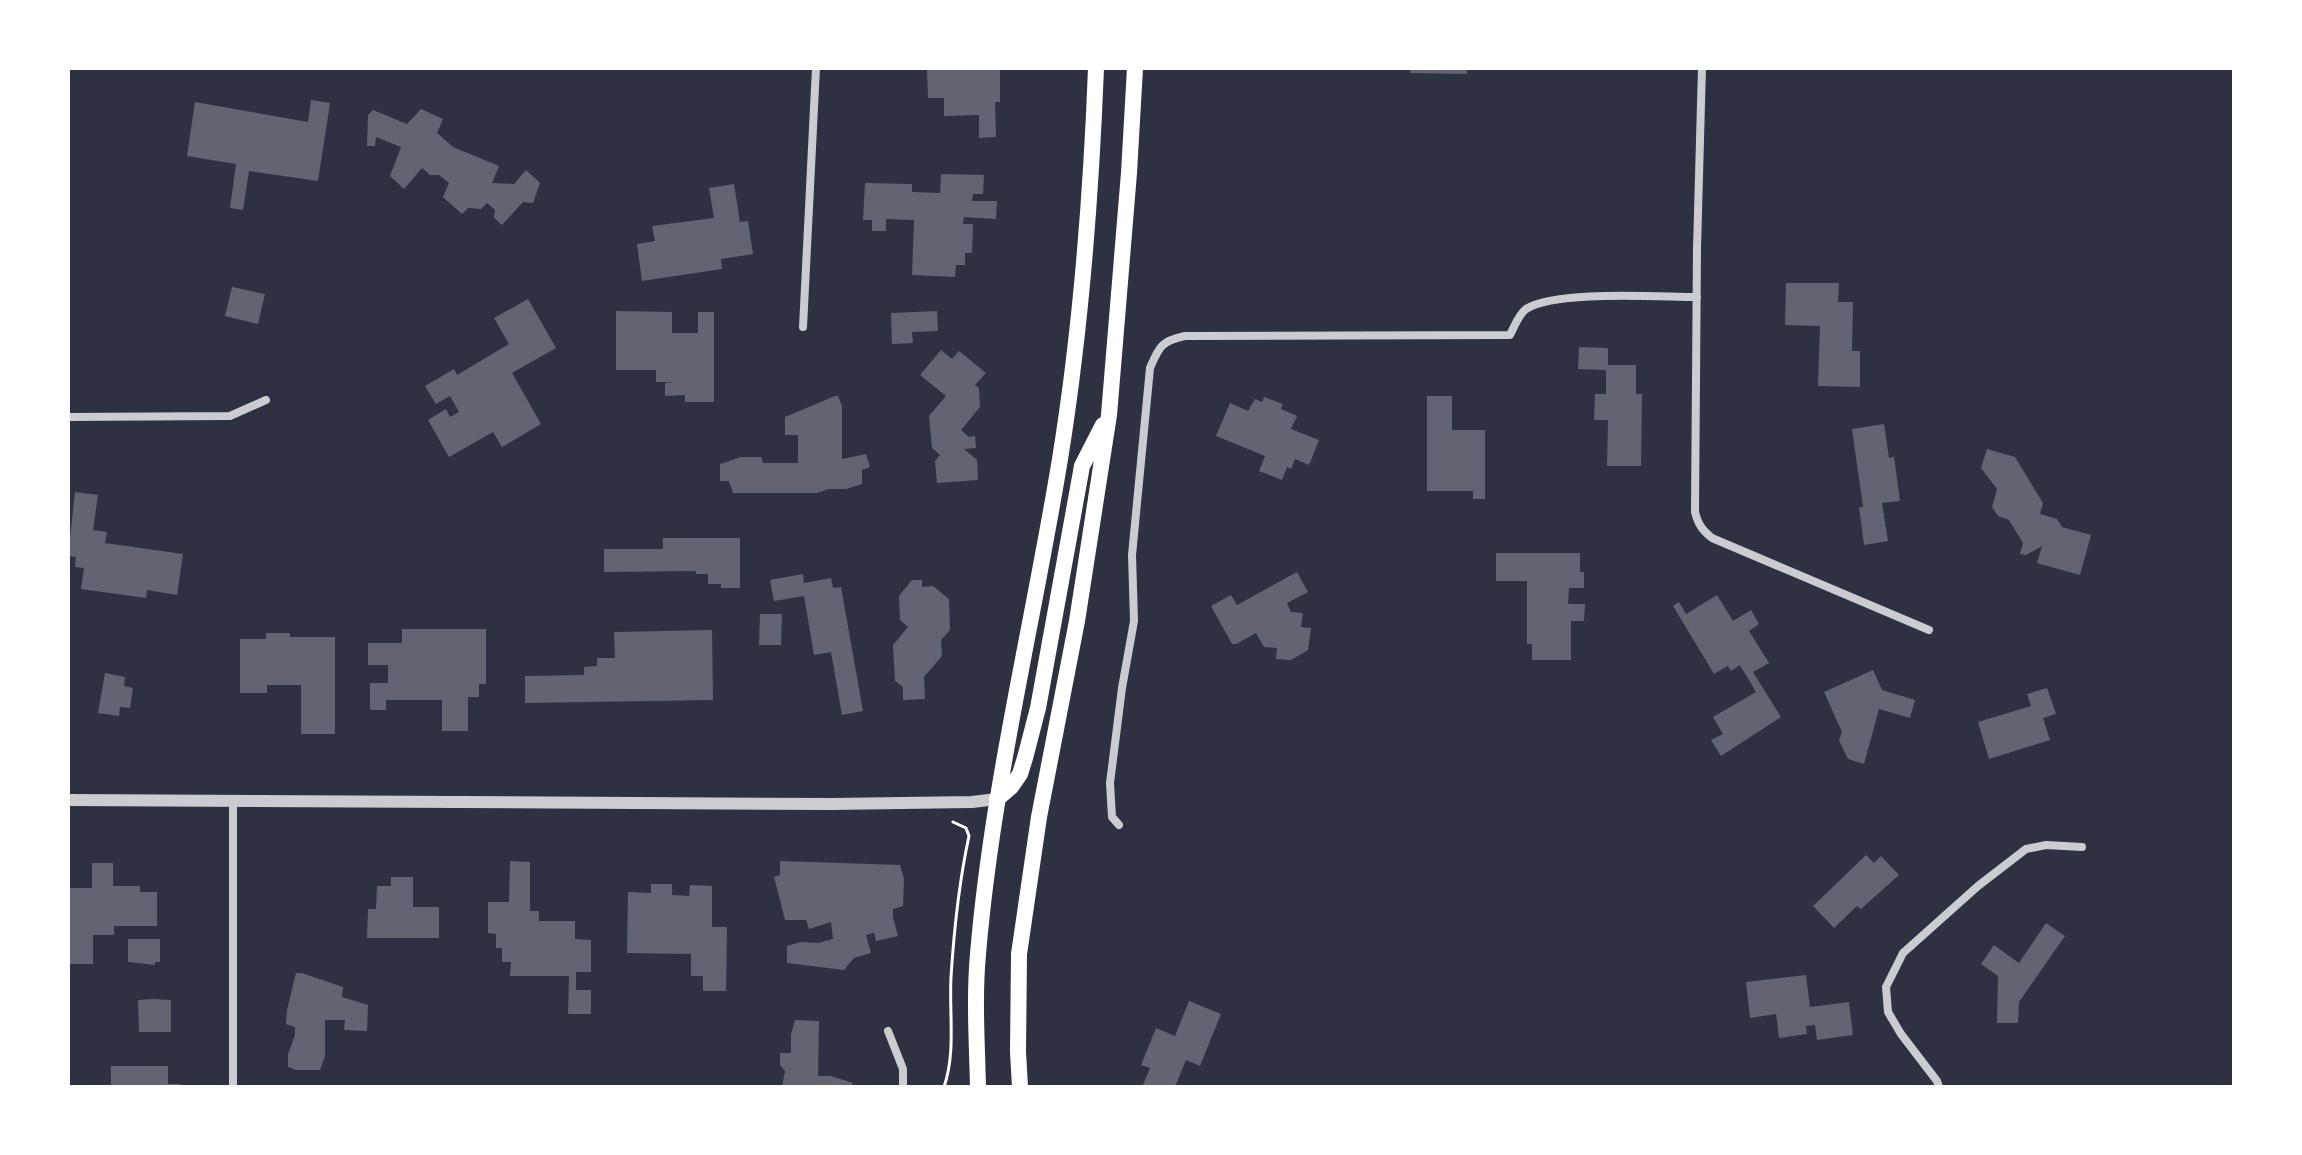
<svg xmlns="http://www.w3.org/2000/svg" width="2302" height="1155" font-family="Cabin,sans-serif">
  <rect width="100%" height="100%" fill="#2d3142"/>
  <path fill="#626471" d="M941,68H1000V102H995L996,137L979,138V115L944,116V98H928L927,70Z
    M1410,68H1467V74L1410,73Z
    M311,100L330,103L318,181L249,171L243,210L230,208L236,164L187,156L195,102L308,122Z
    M421,109L443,119L437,133L453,147L499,166L492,183L514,184L526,170L540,183L533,203L523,202L502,225L494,218L495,210L487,203L481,209L468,208L462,214L443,197L449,183L439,175H430L422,168L404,189L390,176L401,147L376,137L375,146H367L368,115L373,110L407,124Z
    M941,174L984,175L983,194H973L972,201H997L996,219L964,217L963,224H973L972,253H965V265H956L955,277L912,275L914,220L886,219V231H872V220H863L865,183L912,184V192L940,193Z
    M734,184L740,222L748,221L753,254L721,259L722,269L642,281L637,244L655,241L652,226L714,218L709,188Z
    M1786,283H1839L1838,302H1853L1852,351H1860V387L1818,386L1820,326L1785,325Z
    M232,287L265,294L258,324L225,316Z
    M528,299L556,348L512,373L541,424L502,447L493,432L449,457L428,420L446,409L450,417L459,412L450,396L436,404L425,386L454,369L457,375L509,344L494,318Z
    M616,311L672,312V333H698V312H714V402H685V395L665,396V383L673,382H656V370H616Z
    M937,311L938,331L912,332L913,343L892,344L891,313Z
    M1579,347L1608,348V365H1636V394H1642L1641,466H1607L1608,420H1594L1595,394H1606V370L1578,369Z
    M941,350L952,359L959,351L986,373L975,385L979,388L980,407L961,430L969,437L975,436L976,448L964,449L977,460L978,480L937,483L935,461L940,455L932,448L929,416L946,396L920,375Z
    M835,396H838L842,406V459L866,454L870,467L862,470V484L846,489H829L817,493H733L729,481H720V464L741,457H761L763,463H798V435H785V417Z
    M1427,396H1452V430H1485V499H1473V491H1427Z
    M1264,397L1283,404L1281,409L1297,416L1291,429L1319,440L1309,465L1295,459L1291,469L1287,467L1282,480L1259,471L1265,456L1216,436L1230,403L1248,411L1255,399L1262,402Z
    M1884,424L1889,458L1894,457L1900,501L1882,503L1888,541L1864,545L1859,507H1863L1852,429Z
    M1987,449L2015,457L2043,503L2040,514L2057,519L2062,527L2091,535L2080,575L2037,563L2042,546L2026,555L2020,554L2023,543L2009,520L1998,516L1992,507L1997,489L1981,468Z
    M75,492L98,495L93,530L107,532L105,543L183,554L177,595L147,590L146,598L81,589L84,568L75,567L76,557L68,556Z
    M663,538H740V588H721V584H708V574H696V571L604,572V549H663Z
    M1496,553H1580V572H1584V588H1569L1568,604H1585L1584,621H1571V660H1532V644H1527V581H1496Z
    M1297,572L1308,592L1287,603L1291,612L1303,613L1301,627L1311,628L1308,650L1291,660L1276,659L1277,648L1264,647L1256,633L1236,644H1232L1211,606L1231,595L1237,605Z
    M803,574L804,583L831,578L833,588L841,587L863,711L842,715L831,652L814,655L804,596L774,601L770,580Z
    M912,580H922V587L933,586L949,599L950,630L941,640L942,656L924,677L925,699L903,700V687L895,681L893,645L908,627L900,620L899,596Z
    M1717,595L1733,621L1751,610L1759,624L1749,631L1769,663L1753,672L1781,717L1721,756L1711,740L1723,734L1713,717L1756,692L1740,665L1731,671L1728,666L1714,674L1673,606L1679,602L1686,614Z
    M760,614H782L781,645H759Z
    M402,629H486V684H479V697H468V731H442V700H386V710H370V683H388V665H368V643H402Z
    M712,630L713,700L525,703V676L584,675V667L597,666V658H615L614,632Z
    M266,633H290V637H335V734H301V685H267V693H240V639H266Z
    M1873,670L1882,690L1915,700L1910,718L1879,709L1864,764L1848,759L1839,740L1842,732L1824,692Z
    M105,673L125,677L124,686L133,688L130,708L120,707L119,716L98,713Z
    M2047,688L2056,714L2043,718L2050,740L1989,759L1978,722L2031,706L2027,694Z
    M1866,855L1874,863L1881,856L1899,875L1861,909L1857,906L1834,928L1813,906Z
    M510,861L530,862V911H539V921H575V939L591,940V972H576V990H591V1014H568L569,976H510L511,962H502V948H496V934L488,933V902H509Z
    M780,861L900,865L904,879L903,906L893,909V918L898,936L876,941L874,933L866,935L871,953L854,958L844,970L787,963V946L801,942L818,943L833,939L831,922L809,929L806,920H785L774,877L780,875Z
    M92,863H113V886H140V892H157V926H114V935H93V964H68V888H92Z
    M391,877H413V907H439V938H367L368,909H376L377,886H391Z
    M651,884H672V895L689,896L690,885L712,886V927H727L726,991H703V976H691V954L627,953L628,892L651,893Z
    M2046,923L2065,936L2019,1002L2018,1023H1997L1998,976L1981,964L1994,945L2019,963Z
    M128,939H160V962H155V965L128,962Z
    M296,973H302L343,987L342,997L368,1005L367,1031L344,1030L345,1020H325V1056L320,1070H296L288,1067V1054L295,1035V1027L286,1024L287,1010Z
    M1806,975L1810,1007L1849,1002L1853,1035L1817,1040L1815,1025L1806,1026L1807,1034L1779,1038L1776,1014L1750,1018L1746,982Z
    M153,999L171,1000V1032H139L138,1000Z
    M1189,1001L1221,1014L1200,1066L1186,1060L1175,1087H1142L1150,1068L1141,1065L1156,1028L1175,1036Z
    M795,1020L819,1021L818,1076H831L853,1083L851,1087H782L785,1071L780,1065V1053H791V1034Z
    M111,1066H168V1084H180V1087H111Z"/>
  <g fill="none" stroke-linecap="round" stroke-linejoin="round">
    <path stroke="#fff" stroke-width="3" d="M944,1087C956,1052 949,1014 951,977C954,930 959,882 969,836L966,828L953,822"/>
    <path stroke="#caccd0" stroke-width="8" d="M1702,68L1697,248L1695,512C1698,524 1702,530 1712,538L1929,630
      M803,327L816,68
      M68,417L230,416L266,400
      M233,802V1087
      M1119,825L1112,817L1110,783L1122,688L1134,621L1132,555L1150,368C1159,347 1161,341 1185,336L1510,335C1514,327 1519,314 1526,309C1556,290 1658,297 1697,297
      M888,1031L903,1069V1087
      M1939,1087L1937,1081L1901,1034L1888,1012L1886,987L1903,953L1978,886L2026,849L2046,845L2082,847"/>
    <path stroke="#caccd0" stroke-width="12" d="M68,800L832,804L972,802L997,799"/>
    <path stroke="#fff" stroke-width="16" d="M997,799L1011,787L1020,774L1025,758L1038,708L1082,466L1103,425
      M978,1087C977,1043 974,998 978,954C992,787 1033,624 1060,459C1081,329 1091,199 1096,68
      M1020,1087L1018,1052L1019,954L1039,817L1077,621L1109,415L1129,173L1135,68"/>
  </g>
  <rect width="2302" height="1155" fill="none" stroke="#ffffff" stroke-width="140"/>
</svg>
